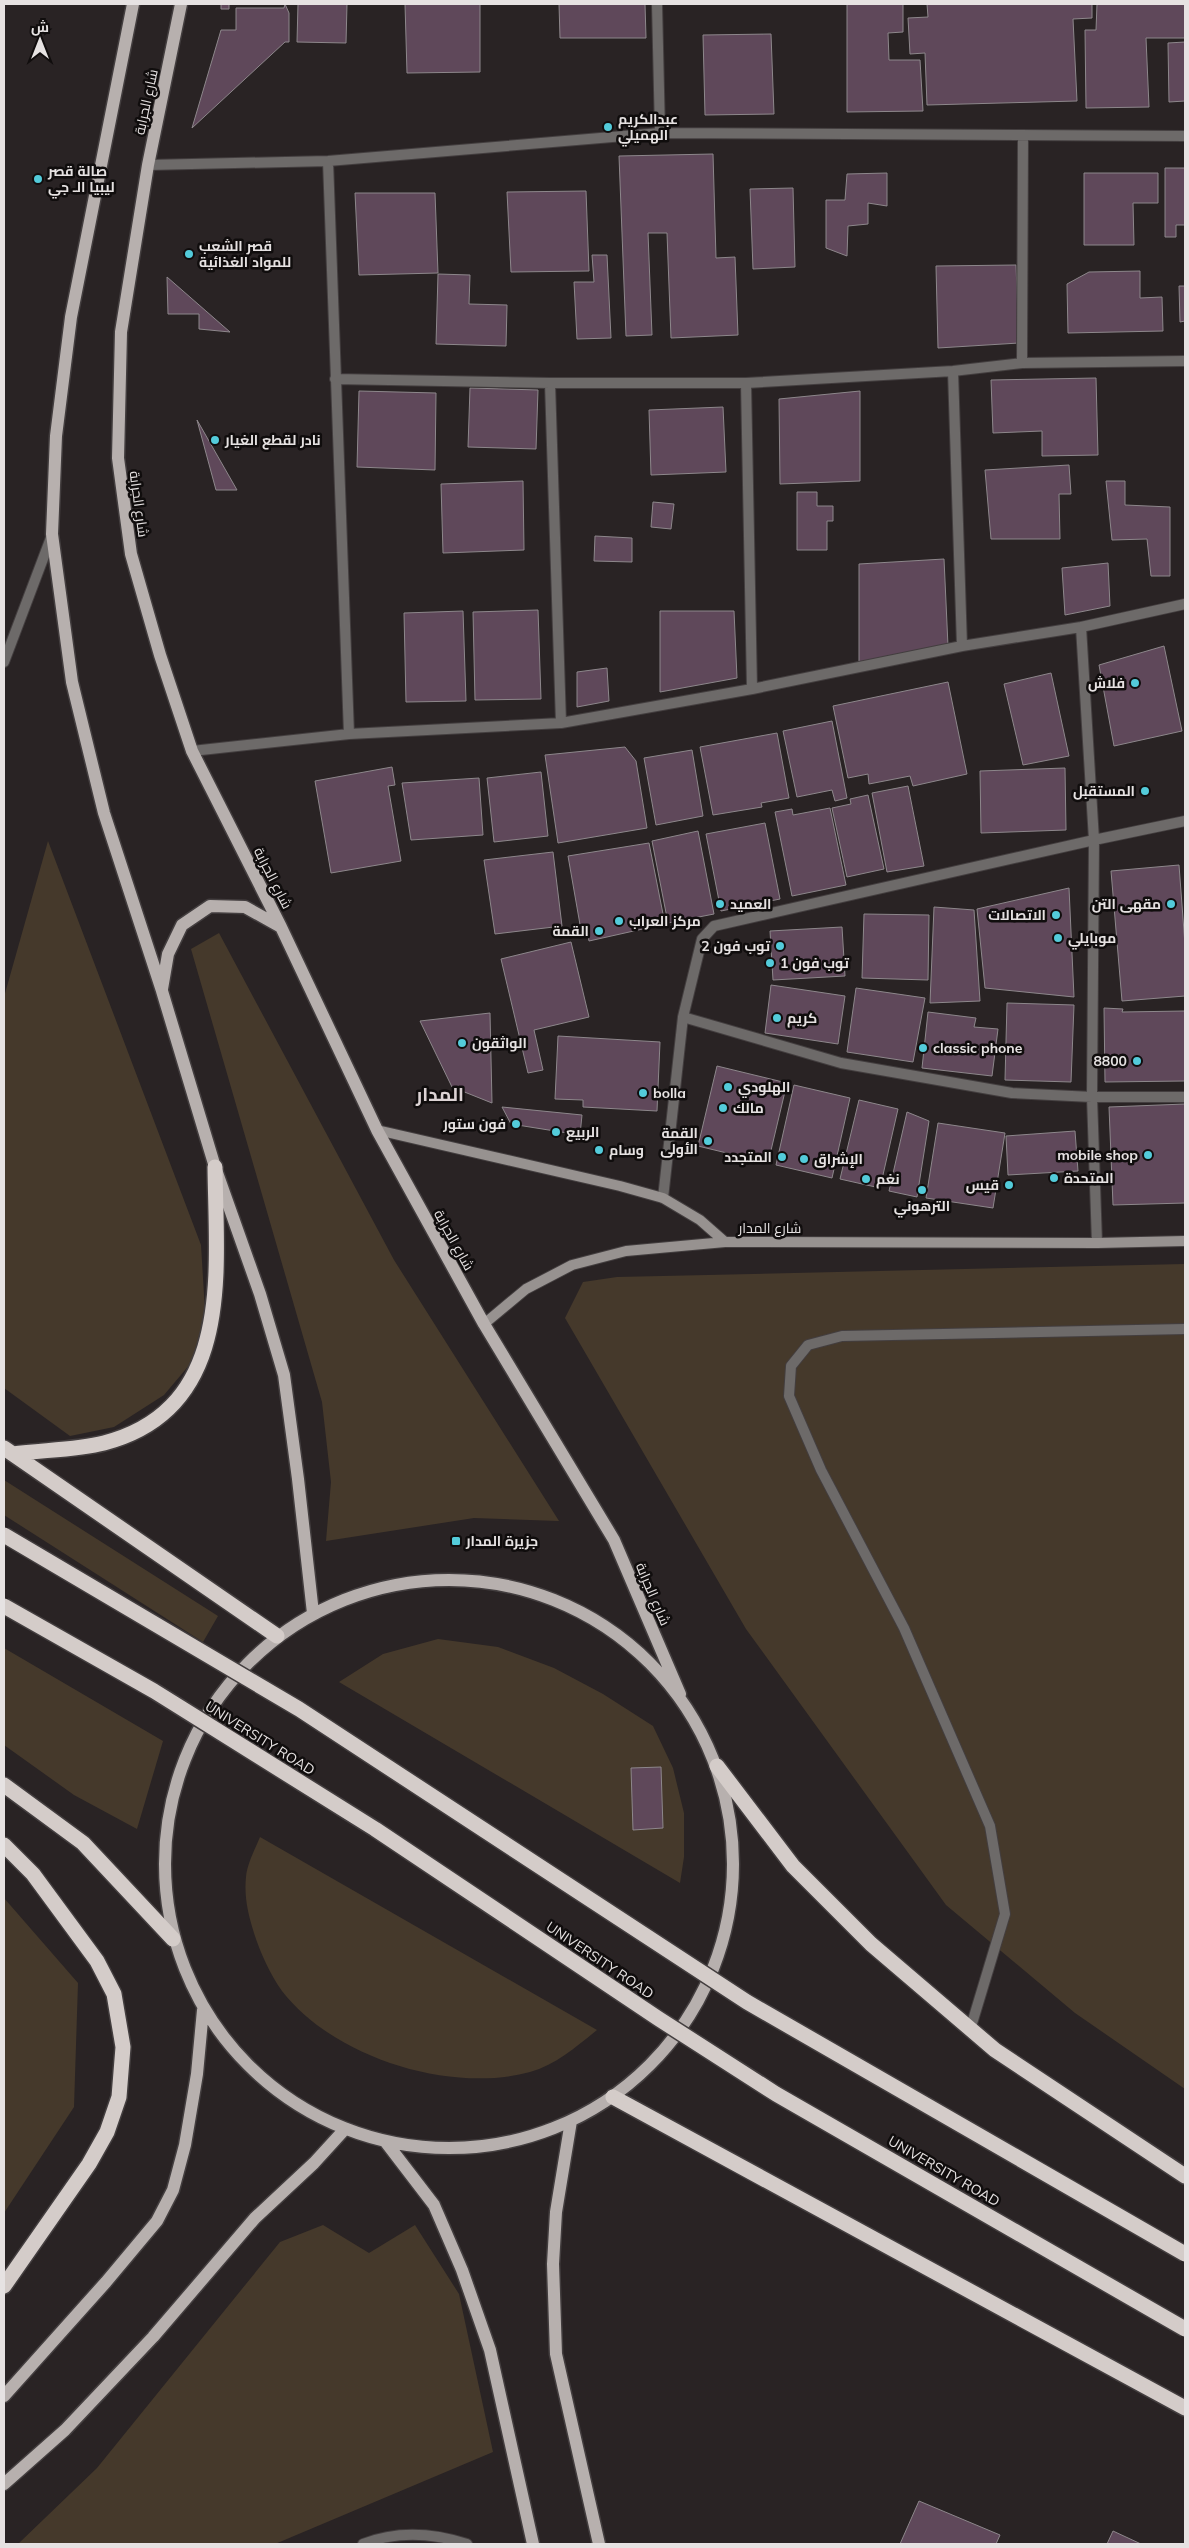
<svg xmlns="http://www.w3.org/2000/svg" width="1189" height="2548" font-family="Mulish,Cairo,sans-serif">
  <rect width="100%" height="100%" fill="#292324"/>
  <path fill="#45392b" d="M48,841L201,1245L207,1344L164,1395L114,1427L70,1436L4,1388V997Z
    M219,933L394,1260L559,1521L474,1518L326,1541L331,1482L322,1402L191,949Z
    M1185,1264V2089L1075,2013L946,1905L746,1629L565,1318L583,1282L617,1277Z
    M4,1480L218,1616L203,1642L4,1515Z
    M438,1639L498,1647L554,1668L603,1694L653,1726L673,1768L684,1813V1857L680,1883L339,1682L383,1654Z
    M4,1648L163,1741L137,1829L74,1795L4,1745Z
    M260,1837L597,2030C577,2046 556,2065 530,2072C449,2094 333,2057 282,1991C270,1974 260,1952 254,1933C248,1914 244,1897 246,1877C247,1864 255,1849 260,1837Z
    M4,1898L78,1983L74,2107L4,2213Z
    M323,2225L369,2253L415,2225L459,2294L493,2452L275,2544H18L97,2468L280,2242Z"/>
  <path fill="#5f485a" stroke="#8d878b" d="M221,4H229V9H221Z
    M285,4L289,13V42H285L192,128L221,30H236V8H284Z
    M298,4H347L346,43L297,42Z
    M405,4H480V72L407,73Z
    M559,4H645L646,38H560Z
    M847,4H903V32L888,33L889,60H920L923,111L847,112Z
    M927,4H1092V18L1073,19L1077,101L927,105L925,53L910,54L908,18L928,17Z
    M1097,4H1185V38H1146L1149,107L1086,108L1085,30H1096Z
    M771,34L774,114L705,115L703,35Z
    M1185,42V101L1169,102L1168,43Z
    M713,154L716,258L735,257L738,335L671,338L667,233H648L652,335L626,336L619,156Z
    M1165,168H1185V225H1176V237H1165Z
    M887,173V206L868,203V224L848,226L847,256L826,248V200H845L847,174Z
    M1084,173H1158V203H1133L1134,245H1084Z
    M793,188L795,267L753,269L750,189Z
    M586,191L589,271L511,272L507,192Z
    M355,193H435L438,273L359,275Z
    M592,255H607L611,338L577,339L574,282H594Z
    M1016,265L1019,343L938,348L936,266Z
    M1140,271V298L1162,297L1163,331L1068,333L1067,284L1089,272Z
    M438,274L470,275L469,304L507,305L506,346L436,344Z
    M167,277L230,332L199,329V314H168Z
    M1179,286H1185V321L1180,322Z
    M1096,378L1098,455L1042,456V431L993,433L991,380Z
    M470,388L538,390L536,449L468,447Z
    M359,391L436,393L435,470L357,467Z
    M860,391V481L780,484L779,399Z
    M723,407L726,472L651,475L649,410Z
    M197,420L237,490H216Z
    M1069,465L1071,494H1059L1060,539H991L985,470Z
    M523,481L524,550L443,553L441,484Z
    M1106,481H1125V505L1170,507V576H1151L1147,539L1112,540Z
    M797,492H817V506H833V521H827V550H797Z
    M653,502L674,504L671,529L651,527Z
    M595,536L632,538V562L594,561Z
    M944,559L948,646L859,664V564Z
    M1108,563L1110,606L1065,615L1062,568Z
    M538,610L541,699L475,700L473,612Z
    M463,611L466,701L406,702L404,613Z
    M660,611H734L737,678L660,692Z
    M1164,646L1182,731L1114,746L1099,665Z
    M607,668L609,701L577,707V672Z
    M1051,673L1069,756L1023,765L1004,684Z
    M948,682L967,774L913,786L910,776L869,784L868,774L848,778L833,706Z
    M832,721L847,798L835,801L832,790L797,797L783,731Z
    M777,733L789,798L761,803L762,807L713,815L700,747Z
    M625,747L636,761L647,828L558,843L545,755Z
    M692,750L703,816L656,825L644,758Z
    M392,767L395,785L388,786L401,861L331,873L315,781Z
    M1065,768L1066,830L981,833L980,771Z
    M541,772L548,836L494,842L487,778Z
    M479,778L483,835L411,840L402,783Z
    M908,786L924,866L887,872L872,793Z
    M868,795L884,869L847,877L832,808L851,804L850,799Z
    M830,808L846,885L792,896L775,812L792,809L793,815Z
    M765,823L780,899L721,911L706,834Z
    M698,831L714,914L668,923L652,841Z
    M649,843L665,924L589,941L588,936H582L568,856Z
    M553,852L562,926L495,934L484,860Z
    M1179,865L1185,945V996L1122,1001L1111,871Z
    M1069,888L1074,997L985,988L977,909Z
    M934,907L974,910L980,1001L930,1003Z
    M864,914L929,915L928,980L862,978Z
    M842,927L845,976L773,980L770,931Z
    M571,942L589,1017L534,1030L543,1070L528,1073L501,959Z
    M771,985L845,996L838,1044L765,1033Z
    M856,988L925,998L913,1062L847,1052Z
    M1007,1003L1074,1005L1071,1082L1005,1080Z
    M1104,1008L1123,1009L1122,1012L1185,1011V1081L1105,1082Z
    M928,1012L976,1018L974,1027L998,1029L992,1076L922,1068Z
    M490,1013L492,1103L452,1087L420,1021Z
    M558,1036L660,1042L657,1111L583,1107V1100L555,1099Z
    M717,1066L787,1083L768,1163L698,1146Z
    M794,1085L850,1098L832,1178L776,1165Z
    M859,1100L898,1109L880,1188L840,1179Z
    M1185,1104V1203L1113,1205L1109,1107Z
    M502,1107L582,1115L580,1135L511,1124Z
    M907,1112L929,1121L917,1197L889,1191Z
    M938,1123L1005,1133L993,1208L926,1198Z
    M1075,1131L1078,1171L1008,1175L1006,1136Z
    M661,1767L663,1828L633,1830L631,1768Z
    M919,2501L1000,2535L996,2544H900Z
    M1113,2531L1141,2544H1107Z"/>
  <g fill="none" stroke-linecap="round" stroke-linejoin="round">
    <g stroke="#433e3f" stroke-width="12">
      <path id="lane" d="M970,2030L1005,1914L990,1826L904,1628L821,1470L789,1396L791,1366L808,1345L842,1336L1185,1329"/>
    </g>
    <g stroke="#433e3f" stroke-width="12">
      <path id="street" d="M657,4L660,133
        M328,161L349,734
        M148,165L328,161L660,133L1185,136
        M1022,363L1023,135
        M953,371L962,646
        M335,379L550,383H746L953,371L1022,363L1185,361
        M550,383L561,723
        M746,383L752,689
        M1081,627L1094,840L1092,1097L1097,1243
        M4,662L52,535
        M192,751L349,734L561,723L752,689L962,646L1081,627L1185,604
        M683,1017L841,1063L1012,1093L1092,1097H1185
        M663,1198L683,1017L702,939L714,926L1094,840L1185,821
        M363,2544C396,2531 433,2533 467,2544"/>
    </g>
    <g stroke="#433e3f" stroke-width="12">
      <path id="secondary" d="M377,1130L620,1186L663,1198L700,1220L725,1242
        M484,1324L526,1289L572,1265L626,1251L725,1242L1097,1243L1185,1241"/>
    </g>
    <g stroke="#433e3f" stroke-width="15">
      <path id="primary" d="M133,4L71,317L56,436L52,534L72,682L104,813L162,991L215,1167L260,1294L284,1375L298,1479L313,1613
        M181,4L148,165L121,332L118,458L131,554L160,655L192,751L281,927L377,1130L484,1324L614,1540L680,1694
        M162,989L168,954L182,925L210,906L245,907L281,927
        M165 1864a284 284 0 1 1 568 0a284 284 0 1 1-568 0Z
        M571,2121L556,2212L553,2264L556,2354L599,2544
        M385,2141L434,2205L462,2270L490,2350L533,2544
        M4,2396L106,2282L157,2221L173,2190L185,2145L197,2074L203,2010
        M4,2484L65,2430L153,2337L255,2218L314,2163L345,2129"/>
    </g>
    <g stroke="#433e3f" stroke-width="18">
      <path id="highway" d="M4,1448L277,1636
        M13,1454C42,1450 77,1450 104,1443C235,1409 216,1271 215,1167
        M717,1766L793,1866L871,1944L995,2050L1185,2176
        M4,1785L83,1843L173,1939
        M4,1845L33,1874L97,1961L114,1994L123,2047L119,2097L107,2132L89,2164L4,2286
        M613,2097L1185,2408"/>
    </g>
    <use href="#lane" stroke="#6d6a69" stroke-width="10"/>
    <use href="#street" stroke="#6d6a69" stroke-width="10"/>
    <use href="#secondary" stroke="#979290" stroke-width="10"/>
    <use href="#primary" stroke="#b7b0ae" stroke-width="12"/>
    <use href="#highway" stroke="#d4ccc9" stroke-width="15"/>
    <g stroke="#433e3f" stroke-width="18" stroke-linecap="butt">
      <path id="highway-bridge" d="M4,1535L299,1709L747,2002L1185,2254
        M4,1606L154,1691L375,1829L659,2019L776,2094L1185,2329"/>
    </g>
    <use href="#highway-bridge" stroke="#d4ccc9" stroke-width="15"/>
  </g>
  <g fill="#53cbda" stroke="#100d0d" stroke-width="2">
    <circle cx="608" cy="127" r="5"/>
    <circle cx="38" cy="179" r="5"/>
    <circle cx="189" cy="254" r="5"/>
    <circle cx="215" cy="440" r="5"/>
    <circle cx="1135" cy="683" r="5"/>
    <circle cx="1145" cy="791" r="5"/>
    <circle cx="720" cy="904" r="5"/>
    <circle cx="1171" cy="904" r="5"/>
    <circle cx="1056" cy="915" r="5"/>
    <circle cx="619" cy="921" r="5"/>
    <circle cx="599" cy="931" r="5"/>
    <circle cx="1058" cy="938" r="5"/>
    <circle cx="780" cy="946" r="5"/>
    <circle cx="770" cy="963" r="5"/>
    <circle cx="777" cy="1018" r="5"/>
    <circle cx="462" cy="1043" r="5"/>
    <circle cx="923" cy="1048" r="5"/>
    <circle cx="1137" cy="1061" r="5"/>
    <circle cx="728" cy="1087" r="5"/>
    <circle cx="643" cy="1093" r="5"/>
    <circle cx="723" cy="1108" r="5"/>
    <circle cx="516" cy="1124" r="5"/>
    <circle cx="556" cy="1132" r="5"/>
    <circle cx="708" cy="1141" r="5"/>
    <circle cx="599" cy="1150" r="5"/>
    <circle cx="1148" cy="1155" r="5"/>
    <circle cx="782" cy="1157" r="5"/>
    <circle cx="804" cy="1159" r="5"/>
    <circle cx="1054" cy="1178" r="5"/>
    <circle cx="866" cy="1179" r="5"/>
    <circle cx="1009" cy="1185" r="5"/>
    <circle cx="922" cy="1190" r="5"/>
    <rect x="451" y="1536" width="10" height="10" rx="2.5"/>
  </g>
  <g text-anchor="middle" stroke-width="5" stroke-linejoin="round" paint-order="stroke">
    <g font-size="14" fill="#e6e2e2" stroke="#100d0d">
      <text transform="translate(146 102) rotate(-78)" y="5">شارع الجرابة</text>
      <text transform="translate(139 504) rotate(82)" y="5">شارع الجرابة</text>
      <text transform="translate(273 878) rotate(63)" y="5">شارع الجرابة</text>
      <text x="770" y="1233">شارع المدار</text>
      <text transform="translate(454 1240) rotate(61)" y="5">شارع الجرابة</text>
      <text transform="translate(653 1594) rotate(67)" y="5">شارع الجرابة</text>
      <text transform="translate(260 1738) rotate(32)" y="5">UNIVERSITY ROAD</text>
      <text transform="translate(600 1960) rotate(34)" y="5">UNIVERSITY ROAD</text>
      <text transform="translate(944 2171) rotate(30)" y="5">UNIVERSITY ROAD</text>
    </g>
    <g font-size="14" font-weight="bold" fill="#e6e2e2" stroke="#100d0d" text-anchor="start">
      <text x="618" y="124">عبدالكريم<tspan x="618" dy="16">الهميلي</tspan></text>
      <text x="48" y="176">صالة قصر<tspan x="48" dy="16">ليبيا الـ جي</tspan></text>
      <text x="199" y="251">قصر الشعب<tspan x="199" dy="16">للمواد الغذائية</tspan></text>
      <text x="225" y="445">نادر لقطع الغيار</text>
      <text x="1125" y="688" text-anchor="end">فلاش</text>
      <text x="1135" y="796" text-anchor="end">المستقبل</text>
      <text x="730" y="909">العميد</text>
      <text x="1161" y="909" text-anchor="end">مقهى التن</text>
      <text x="1046" y="920" text-anchor="end">الاتصالات</text>
      <text x="629" y="926">مركز العراب</text>
      <text x="589" y="936" text-anchor="end">القمة</text>
      <text x="1068" y="943">موبايلي</text>
      <text x="770" y="951" text-anchor="end">توب فون 2</text>
      <text x="780" y="968">توب فون 1</text>
      <text x="787" y="1023">كريم</text>
      <text x="472" y="1048">الواثقون</text>
      <text x="933" y="1053">classic phone</text>
      <text x="1127" y="1066" text-anchor="end">8800</text>
      <text x="738" y="1092">الهلودي</text>
      <text x="653" y="1098">bolla</text>
      <text x="733" y="1113">مالك</text>
      <text x="506" y="1129" text-anchor="end">فون ستور</text>
      <text x="566" y="1137">الربيع</text>
      <text x="698" y="1138" text-anchor="end">القمة<tspan x="698" dy="16">الأولى</tspan></text>
      <text x="609" y="1155">وسام</text>
      <text x="1138" y="1160" text-anchor="end">mobile shop</text>
      <text x="772" y="1162" text-anchor="end">المتجدد</text>
      <text x="814" y="1164">الإشراق</text>
      <text x="1064" y="1183">المتحدة</text>
      <text x="876" y="1184">نغم</text>
      <text x="999" y="1190" text-anchor="end">قيس</text>
      <text x="922" y="1211" text-anchor="middle">الترهوني</text>
      <text x="466" y="1546">جزيرة المدار</text>
    </g>
    <g font-size="19" font-weight="bold" fill="#dcd3d4" stroke="#100d0d">
      <text x="440" y="1101">المدار</text>
    </g>
  </g>
  <rect width="1189" height="2548" fill="none" stroke="#e6e2e2" stroke-width="10"/>
  <g transform="translate(40 40)" stroke="#100d0d" stroke-width="4" paint-order="stroke">
  <path d="M0-4L9 19L0 12L-9 19Z" fill="#e6e2e2"/>
  <text y="-8" font-size="14" font-weight="bold" text-anchor="middle" fill="#e6e2e2">ش</text>
  </g>
</svg>
